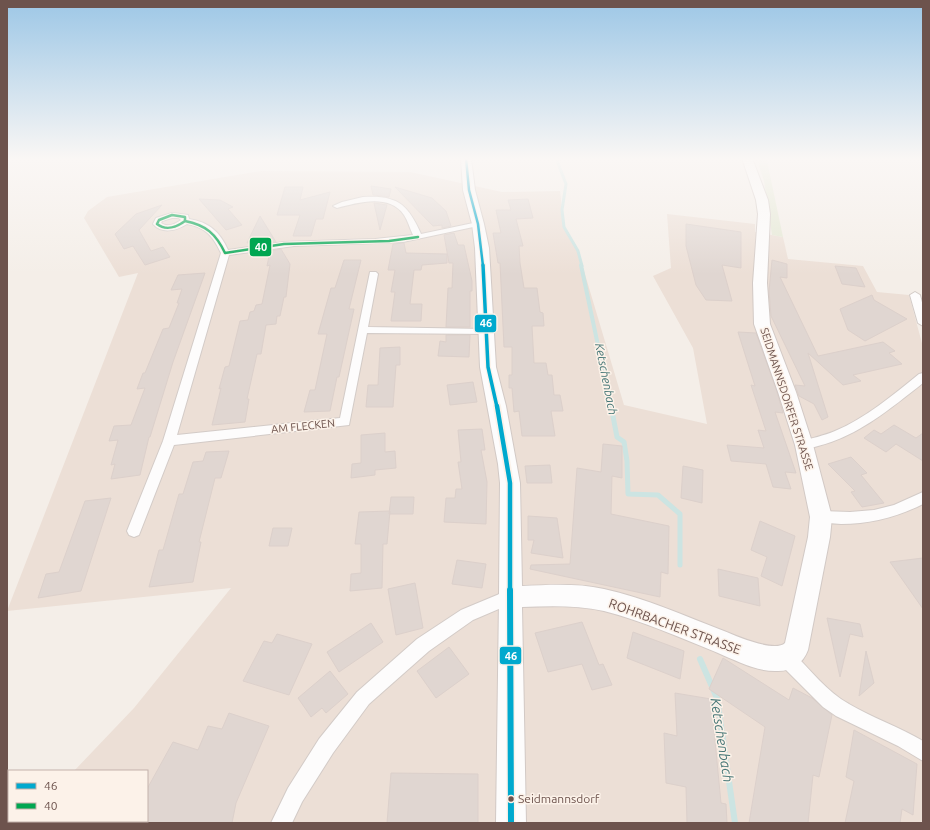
<svg xmlns="http://www.w3.org/2000/svg" width="930" height="830" font-family="Ubuntu,sans-serif">
  <rect width="100%" height="100%" fill="#f4eee8"/>
  <path fill="#ecdfd6" d="M261,171L410,172L502,192L560,191L564,227L578,251L624,405L707,424L693,348L653,276L671,268L667,214L755,224V232L783,237L788,259L863,266L877,292L909,295L923,347V823H7V801L9,800V821H147V771H74L134,708L231,588L7,611L138,273L119,277L84,218L88,211L107,197Z"/>
  <path fill="#e4e8d4" d="M760,159L767,161L783,237L772,235L764,181L759,166Z"/>
  <g fill="none" stroke-linecap="round" stroke-linejoin="round">
    <path stroke="#cce4e2" stroke-width="3" d="M556,158L566,184L562,210L564,227L578,251L582,266"/>
    <path stroke="#cce4e2" stroke-width="4" d="M581,265L611,407"/>
    <path stroke="#cce4e2" stroke-width="5" d="M611,406L617,437L624,442L627,461L628,494L658,495L680,514V565"/>
    <path stroke="#cce4e2" stroke-width="6" d="M700,659L717,698L735,823"/>
  </g>
  <path fill="#e0d6d1" stroke="#dcd0cb" d="M371,186L391,189L389,197L373,195Z
    M285,187H303L300,200L330,192L323,219H316L311,236H293L300,215H277Z
    M395,187L432,198L446,211L451,226L442,228V225L433,226Z
    M199,199L220,200L233,207L228,209L242,225L226,230Z
    M528,199L533,218L516,219L523,246H519L520,263L524,288H537L540,312L543,313L544,326H532L534,363H546L548,375H552L554,395H560L563,411H551L555,436H522L519,411L514,412L512,388H509V375H512V347H504L500,263H498L493,233H501L496,210H511L508,200Z
    M374,203L387,205L380,230Z
    M162,205L139,230L151,251L163,247L170,257L145,265L133,246L124,249L115,234L136,214Z
    M260,216L276,242H271L272,237L247,243Z
    M686,224L741,232V268L722,265L732,301L706,300L696,285L686,246Z
    M454,233L458,245H464L472,281V291H470V327H446L448,288H452L453,263H449L444,235Z
    M404,243L406,253L447,254V263L422,265L421,270H414L410,304H422L421,321H391L395,292H391L395,270H388L393,244Z
    M281,249L290,264L286,297H284L280,316H277L276,324L266,325L261,354H257L247,399H249L245,422L212,425L221,388L219,389L225,367L229,366L240,321L248,320L250,312L254,311L256,305L262,304L270,265L267,266L270,251Z
    M344,260H361L349,309H354L339,377H337L330,411L304,412L310,390H315L327,334H318L331,288H335Z
    M772,260L787,264V278L780,277L818,356L883,342L895,351L889,353L902,364L853,375L861,381L843,385L808,353L828,417L822,420L814,404L799,396L795,385L805,386L771,316L769,291Z
    M835,266L856,268L865,287L842,284Z
    M205,273L173,362L150,437H149L140,475L111,479L115,464L111,465L118,440L109,441L114,426L131,425L145,388L137,389L143,373H145L163,329L169,328L179,303H177L182,289L171,290L178,275Z
    M872,295L874,300L907,319L865,341L848,330L840,309Z
    M738,332L756,333L777,392L783,413L775,412L796,473L785,472L791,489L773,487L766,464L731,461L727,445L764,448L758,430L766,431L751,385L755,386Z
    M446,335H470L469,357L438,356L440,341L446,342Z
    M400,347V365H396L393,407H366L368,385H378L380,348Z
    M473,382L477,402L450,405L447,385Z
    M894,425L916,438L923,433V461L896,444L886,452L864,438L874,430L881,434Z
    M482,429L485,450H481L487,482L486,524L444,522L446,498H455L456,489H462L458,462H461L458,430Z
    M385,433V452L395,451L396,468L375,470V475L351,478L352,464L361,463V435Z
    M603,444L622,446V478L612,476L611,514L669,526L668,574L661,572L660,597L530,569L531,565L570,564L577,468L601,472Z
    M229,451L221,478H215L199,542H201L193,582L149,587L159,550H163L179,494H183L193,462L203,461L206,452Z
    M851,457L867,473L861,475L884,503L862,507L851,492L855,491L828,464Z
    M550,465L552,483H527L525,466Z
    M683,466L703,470L702,503L681,498Z
    M391,497H414L413,514H389Z
    M111,498L81,591L38,598L46,574L59,572L85,501Z
    M390,511L387,544H383L382,588L350,591L351,574L361,573V544H355L359,512Z
    M528,516L557,518L563,558L531,553L534,540H528Z
    M760,521L795,536L782,586L761,576L767,557L751,550Z
    M273,528H292L288,546H269Z
    M923,558V609L890,562Z
    M457,560L486,564L482,588L452,584Z
    M718,569L758,578L760,606L719,596Z
    M415,583L423,628L396,635L388,589Z
    M827,618L860,624L863,637L850,634L840,677Z
    M582,622L599,665L603,664L612,685L592,690L582,664L548,672L535,633Z
    M371,623L383,642L339,672L327,652Z
    M633,632L684,651L680,679L627,658Z
    M277,634L312,644L289,695L243,681L264,641L272,643Z
    M449,647L469,674L436,698L417,671Z
    M866,651L874,683L859,696Z
    M723,658L789,700L793,688L812,698L832,715L819,777L813,775L808,823H749L765,727L709,689Z
    M330,671L348,694L326,713L322,708L311,717L298,698Z
    M675,693L711,699L721,803L726,804L727,823H687L686,787L666,783L664,733L677,736Z
    M229,713L269,726L236,803L232,823H147V789L173,742L198,750L208,726L222,729Z
    M854,730L917,764L913,815L902,809L900,823H845L854,781L846,777Z
    M391,773L478,774V823H387Z"/>
  <g fill="none" stroke-linecap="round" stroke-linejoin="round">
    <g stroke="#d3cbc7" stroke-width="2">
      <path id="street" d="M363,197C397,195 408,204 421,234L478,222L482,224L478,226L403,242L294,246L229,255L177,435L340,418L370,272H376L378,274L368,327L486,329L490,330L491,332L490,334L367,333L349,425L174,445L139,535L134,537L129,535L127,531L163,441L221,253C213,236 205,227 187,224C176,231 162,234 153,224L156,218L172,213L188,215L189,219C209,222 220,232 228,250L284,242L375,239L413,235C410,229 408,221 404,215C389,193 357,203 337,208L333,206L342,202ZM172,218H179L181,220C175,224 168,228 161,223L162,221Z
        M915,292L920,295L923,306V326L918,323L910,295Z
        M923,373V383C890,409 858,436 818,446C811,448 806,450 800,448L798,445L800,442C811,438 824,436 835,431C866,418 893,395 919,374Z
        M923,492V504C897,517 870,524 841,524C833,523 824,524 816,521L814,517L816,513L821,511L850,512L874,510L894,505Z
        M509,590L515,592L517,597L515,602L473,620L429,651L369,704L333,753L302,802L292,823H271L288,788L319,739L357,692L417,639L461,610Z
        M786,650L792,652C810,669 827,692 849,704C873,718 899,727 923,741V761L898,746L836,716L823,707L780,664L778,658L780,652Z"/>
    </g>
    <g stroke="#d2c9c5" stroke-width="2">
      <path id="secondary" d="M461,158H471L475,190L484,224L489,248L496,367L506,406L520,483L522,586C549,585 577,583 604,589C645,598 685,616 724,631C736,636 775,653 785,643L808,537L810,517L795,445L778,392L754,324L753,283L758,214L756,200L742,158H752L768,200L770,214L767,283L770,324L796,392L813,445L832,517L830,537L808,650C803,663 793,671 778,671C757,672 737,661 718,653C681,638 643,621 604,611C577,605 549,606 522,607L526,823H496L499,600L497,597L499,594L500,483L498,464L480,367L475,248L472,224L463,190Z"/>
    </g>
    <use href="#street" fill="#fdfcfc" fill-rule="evenodd"/>
    <use href="#secondary" fill="#fdfcfc" fill-rule="evenodd"/>
    <g stroke="#fcf2e9" stroke-width="4.5">
      <path id="bus-1-far3" d="M466,158L469,190L478,224L483,266"/>
    </g>
    <g stroke="#fcf2e9" stroke-width="6">
      <path id="bus-1-far2" d="M483,265L488,367L497,407"/>
    </g>
    <g stroke="#fcf2e9" stroke-width="8">
      <path id="bus-1-far1" d="M497,406L510,483V591"/>
    </g>
    <g stroke="#fcf2e9" stroke-width="9">
      <path id="bus-1" d="M510,590L511,823"/>
    </g>
    <g stroke="#fcf2e9" stroke-width="4.5">
      <path id="bus-2" d="M172,215L185,217V221C177,227 166,231 157,224L159,220Z
        M185,221C206,225 216,234 225,253L284,244L389,241L418,237"/>
    </g>
    <use href="#bus-1-far3" stroke="#00a9ce" stroke-width="2.5"/>
    <use href="#bus-1-far2" stroke="#00a9ce" stroke-width="3.5"/>
    <use href="#bus-1-far1" stroke="#00a9ce" stroke-width="4.5"/>
    <use href="#bus-1" stroke="#00a9ce" stroke-width="6"/>
    <use href="#bus-2" stroke="#00a651" stroke-width="2.5"/>
  </g>
  <linearGradient id="sky" x2="0" y2="1"><stop stop-color="#9dc7e6"/><stop offset="0.58" stop-color="#faf7f5"/><stop offset="1" stop-color="#faf7f5" stop-opacity="0"/></linearGradient>
  <rect width="930" height="274" fill="url(#sky)"/>
  <circle fill="#6d534d" stroke="#fcf2e9" stroke-width="1.5" cx="511" cy="799" r="3.5"/>
  <g text-anchor="middle" stroke-width="3" stroke-linejoin="round" paint-order="stroke">
    <g font-size="11" fill="#6d534d" stroke="#fcf2e9">
      <text transform="translate(787 399) rotate(72)" y="4">SEIDMANNSDORFER STRASSE</text>
      <text transform="translate(303 426) rotate(-6)" y="4">AM FLECKEN</text>
    </g>
    <g font-size="12" font-style="italic" fill="#477777" stroke="#fcf2e9">
      <text transform="translate(606 379) rotate(79)" y="4">Ketschenbach</text>
    </g>
    <g font-size="12" fill="#6d534d" stroke="#fcf2e9" text-anchor="start">
      <text x="518" y="803">Seidmannsdorf</text>
    </g>
    <g font-size="13" fill="#6d534d" stroke="#fcf2e9">
      <text transform="translate(675 626) rotate(20)" y="5">ROHRBACHER STRASSE</text>
    </g>
    <g font-size="14" font-style="italic" fill="#477777" stroke="#fcf2e9">
      <text transform="translate(722 740) rotate(81)" y="5">Ketschenbach</text>
    </g>
  </g>
  <g stroke="#fcf2e9" stroke-width="1.5">
    <rect x="249" y="237" width="23" height="20" rx="4" fill="#00a651"/>
    <rect x="474" y="314" width="23" height="19" rx="4" fill="#00a9ce"/>
    <rect x="499" y="646" width="23" height="19" rx="4" fill="#00a9ce"/>
  </g>
  <g font-size="11" text-anchor="middle" font-weight="bold" fill="#fff">
    <text x="261" y="251">40</text>
    <text x="486" y="327">46</text>
    <text x="511" y="660">46</text>
  </g>
  <rect width="930" height="830" fill="none" stroke="#6d534d" stroke-width="16"/>
  <rect x="8" y="770" width="140" height="52" fill="#fcf2e9" stroke="#c3b2ab"/>
  <rect x="16" y="783" width="20" height="6" fill="#00a9ce" stroke="#c3b2ab"/>
  <text x="44" y="790" font-size="12" fill="#6d534d">46</text>
  <rect x="16" y="803" width="20" height="6" fill="#00a651" stroke="#c3b2ab"/>
  <text x="44" y="810" font-size="12" fill="#6d534d">40</text>
</svg>
